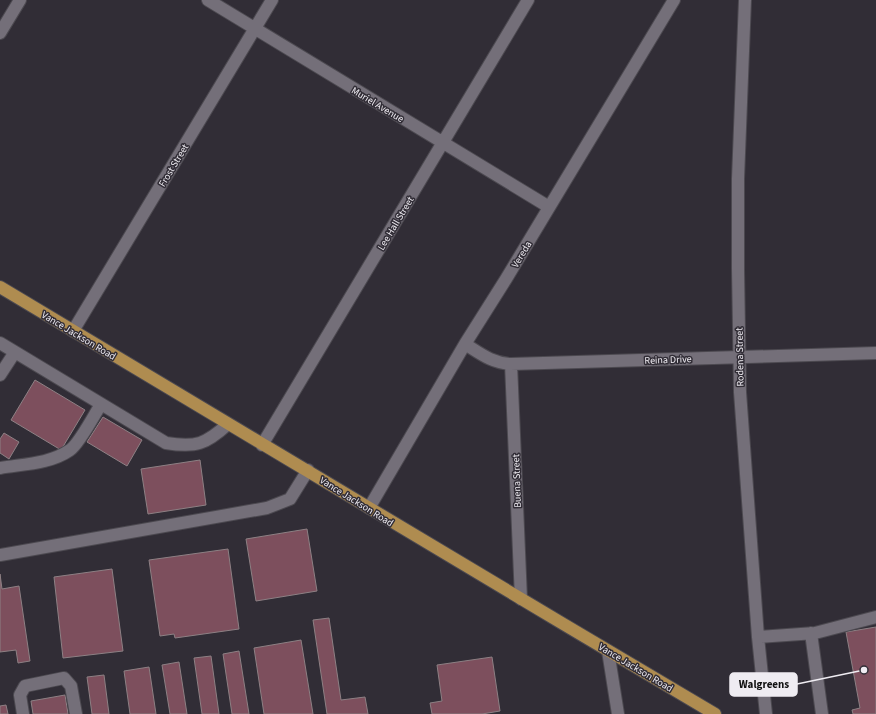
<svg xmlns="http://www.w3.org/2000/svg" width="876" height="714" font-family="'Source Sans 3',sans-serif">
  <rect width="100%" height="100%" fill="#312d36"/>
  <path fill="#7d4f5d" stroke="#8d8084" d="M35,380L85,410L61,450L11,420Z
    M103,417L142,440L127,466L87,442Z
    M4,433L19,442L9,459L0,453V439Z
    M200,460L206,505L148,514L141,469Z
    M307,529L317,591L256,601L246,539Z
    M228,549L239,629L175,638L174,634L160,636L149,560Z
    M112,569L123,651L63,658L54,577Z
    M0,574L2,589L19,586L30,661L18,663L16,650L0,652Z
    M329,618L341,700L365,697L368,714H327L313,620Z
    M876,627V714H853L852,710L860,708L846,632Z
    M301,640L313,714H264L254,648Z
    M239,651L249,714H232L223,654Z
    M211,656L219,714H202L194,658Z
    M492,657L500,711L482,714H432L430,703L442,701L437,665Z
    M179,662L187,714H170L162,665Z
    M149,667L156,714H130L124,671Z
    M104,675L109,714H92L87,677Z
    M65,695L68,714H33L31,701Z
    M6,705L8,714H0V706Z"/>
  <g fill="none" stroke-linecap="round" stroke-linejoin="round">
    <g stroke="#4c4950" stroke-width="14">
      <path id="minor" d="M208,0L549,207
        M745,0L738,179V269L740,392L758,637L766,714
        M0,33L20,0
        M73,331L272,0
        M0,343L166,443C196,448 206,444 228,424
        M465,344C481,354 492,363 511,364L876,353
        M511,364L521,599
        M0,375L15,352
        M262,445L528,0
        M0,468C23,464 50,464 70,450C79,444 95,414 101,404
        M369,508L465,344L506,279L674,0
        M0,555L267,508L290,499L308,470
        M811,633L822,714
        M758,637L815,633L876,617
        M608,651L618,714
        M23,714L20,695L25,686L64,678L71,686L76,714"/>
    </g>
    <g stroke="#4c4950" stroke-width="14">
      <path id="major" d="M0,287C239,429 476,573 715,714"/>
    </g>
    <use href="#minor" stroke="#746f79" stroke-width="12"/>
    <use href="#major" stroke="#af8c50" stroke-width="12"/>
  </g>
  <g text-anchor="middle" stroke-width="3" stroke-linejoin="round" paint-order="stroke">
    <g font-size="10" fill="#efecf2" stroke="#312d36">
      <text transform="translate(378 104) rotate(31)" y="4">Muriel Avenue</text>
      <text transform="translate(173 165) rotate(-59)" y="4">Frost Street</text>
      <text transform="translate(395 223) rotate(-59)" y="4">Lee Hall Street</text>
      <text transform="translate(521 254) rotate(-59)" y="4">Vereda</text>
      <text transform="translate(79 335) rotate(31)" y="4">Vance Jackson Road</text>
      <text transform="translate(739 357) rotate(-91)" y="4">Rodena Street</text>
      <text transform="translate(668 359) rotate(-2)" y="4">Reina Drive</text>
      <text transform="translate(516 481) rotate(-92)" y="4">Buena Street</text>
      <text transform="translate(357 501) rotate(32)" y="4">Vance Jackson Road</text>
      <text transform="translate(636 667) rotate(31)" y="4">Vance Jackson Road</text>
    </g>
  </g>
  <path fill="none" stroke="#efecf2" stroke-width="1.5" d="M864 670L797 684"/>
  <circle fill="#efecf2" stroke="#312d36" stroke-width="1.5" cx="864" cy="670" r="4"/>
  <rect fill="#efecf2" stroke="#efecf2" stroke-width="1.5" x="730" y="673" width="67" height="23" rx="4"/>
  <g font-size="11" text-anchor="middle" font-weight="bold" fill="#111">
    <text x="764" y="688">Walgreens</text>
  </g>
</svg>
